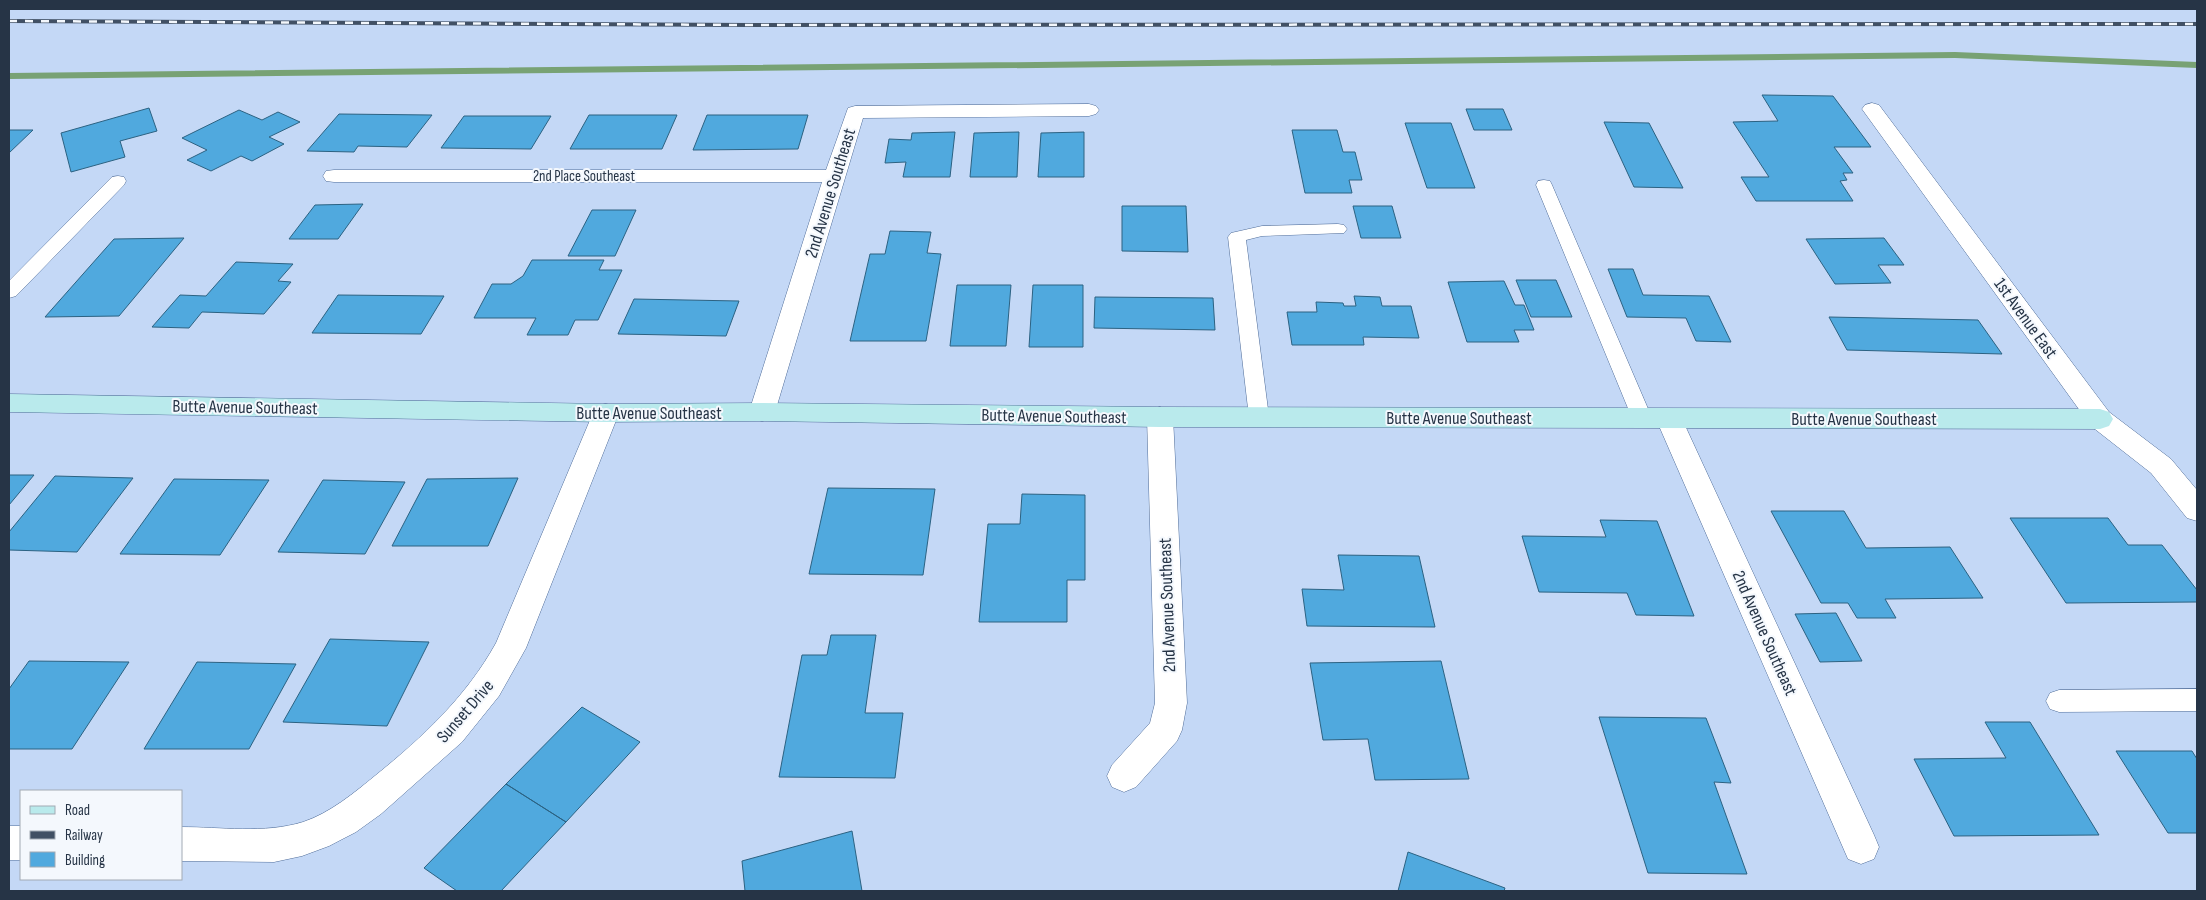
<svg xmlns="http://www.w3.org/2000/svg" width="2206" height="900" font-family="'Sofia Sans Condensed',sans-serif">
  <rect width="100%" height="100%" fill="#c4d8f6"/>
  <g fill="none" stroke-linecap="round" stroke-linejoin="round">
    <path fill="#78a274" fill-rule="evenodd" d="M1955,52L2197,62V68L1955,58L9,79V73Z"/>
  </g>
  <path fill="#50a9de" stroke="#2c6282" d="M1762,95L1833,96L1871,147H1834L1853,173H1843L1847,180L1840,181L1853,201H1756L1741,177H1769L1733,122L1778,121Z
    M149,108L157,131L120,141L125,157L71,172L61,133Z
    M1466,109H1503L1512,130H1474Z
    M239,110L262,120L278,112L300,122L269,137L284,144L252,161L241,156L211,171L187,160L207,150L182,138Z
    M339,114L432,115L407,147L358,146L354,152L307,151Z
    M589,115H677L662,149H570Z
    M707,115H808L798,149L693,150Z
    M464,116H551L531,149L441,148Z
    M1604,122L1649,123L1683,188L1634,187Z
    M1405,123H1451L1475,188H1427Z
    M9,130H33L9,153Z
    M1292,130H1337L1343,152H1355L1362,180H1349L1352,193H1305Z
    M955,132L950,177H903L906,162L885,163L889,139L911,140L912,133Z
    M1019,132L1017,177H970L974,133Z
    M1084,132V177H1038L1041,133Z
    M363,204L338,239H289L315,205Z
    M1122,206H1186L1188,252L1122,251Z
    M1353,206H1392L1401,238H1361Z
    M592,210H636L615,256H568Z
    M890,231L931,232L927,253L941,254L926,341H850L870,254H885Z
    M184,238L119,316L45,317L114,239Z
    M1884,238L1904,265H1878L1891,283L1835,284L1806,239Z
    M532,260H604L599,270H622L598,320H575L568,335H527L536,318H474L492,284H511L523,276Z
    M236,262L293,264L278,281L291,282L264,314L202,312L189,328L152,327L180,295L206,296Z
    M1608,269H1633L1643,295L1709,296L1731,342L1696,341L1686,318L1627,317Z
    M1516,280H1556L1572,317H1531Z
    M1504,281L1515,305H1524L1534,330H1514L1519,342H1467L1448,282Z
    M957,285H1011L1006,346H950Z
    M1033,285H1083V347H1029Z
    M338,295L444,296L421,334L312,333Z
    M1354,296L1380,297L1382,306H1411L1419,338L1363,337L1364,345H1292L1287,312H1317L1316,302L1343,303L1344,306H1356Z
    M1095,297L1213,298L1215,330L1094,328Z
    M634,299L739,301L726,336L618,334Z
    M1829,317L1978,320L2002,354L1847,350Z
    M9,475H34L9,505Z
    M55,476L133,478L77,552L9,550V532Z
    M518,478L488,546H392L427,479Z
    M174,479L269,480L220,555L120,554Z
    M323,480L405,482L365,554L278,552Z
    M828,488L935,489L923,575L809,574Z
    M1022,494L1085,495V580H1067V622H979L988,524H1020Z
    M1771,511H1844L1866,548L1950,547L1983,598L1885,599L1896,618H1857L1848,603H1821Z
    M2010,518H2108L2128,545H2162L2197,590V602L2066,603Z
    M1600,520L1657,521L1694,616L1636,615L1627,593L1539,592L1522,536L1606,537Z
    M1338,555L1419,556L1435,627L1307,626L1302,589L1344,590Z
    M1836,613L1862,661L1820,662L1795,614Z
    M831,635H876L865,713H903L895,778L779,777L802,655H827Z
    M330,639L429,642L387,726L283,722Z
    M29,661L129,662L72,749H9V689Z
    M1441,661L1469,779L1375,780L1368,739L1323,740L1310,663Z
    M197,662L296,664L249,749H144Z
    M582,707L640,742L566,822L506,784Z
    M1599,717L1706,718L1731,783L1714,782L1747,874L1648,873Z
    M1985,722H2030L2099,835L1954,836L1914,759L2006,758Z
    M2116,751H2192L2197,759V833H2168Z
    M506,784L566,822L501,891H457L424,868Z
    M852,831L862,891H745L742,861Z
    M1408,852L1505,888L1504,891H1398Z"/>
  <g fill="none" stroke-linecap="round" stroke-linejoin="round">
    <g stroke="#4f6c98" stroke-width="1">
      <path id="lane" d="M118,176L124,177L126,181L124,185L16,296L9,298V281L112,177Z
        M1544,180L1550,181L1552,185L1652,418L1649,423L1642,425L1635,423L1632,418L1536,185L1538,181Z
        M1338,224L1344,225L1347,229L1344,233L1262,236L1246,240L1269,417L1266,422L1259,424L1252,422L1249,417L1228,237L1231,233L1262,226Z
        M2197,689V711L2059,712L2050,709L2046,701L2050,693L2059,690Z"/>
    </g>
    <g stroke="#4f6c98" stroke-width="1">
      <path id="street" d="M1872,103L1879,105L2109,412L2171,459L2197,490V521L2187,518L2151,473L2091,426L1862,109L1865,105Z
        M1089,104L1096,106L1099,110L1096,114L1089,116L863,118L775,412L771,419L762,421L753,419L749,412L822,182H334L326,181L323,176L326,171L334,170H826L848,108L855,106Z
        M606,404L615,406L619,413L526,648L499,696L462,742L381,814L356,832L329,846L302,856L274,862L181,861V827C221,827 264,834 303,822C330,813 354,793 376,775C423,737 466,697 496,643L593,413L597,406Z
        M1160,407L1169,410L1173,417L1187,703L1182,730L1177,741L1136,787L1124,792L1112,787L1107,776L1112,765L1150,723L1155,703L1147,417L1151,410Z
        M1669,409L1678,412L1682,419L1874,835L1879,847L1874,859L1861,864L1848,859L1656,419L1660,412Z
        M9,826H21V860H9Z"/>
    </g>
    <g stroke="#4f6c98" stroke-width="1">
      <path id="secondary" d="M9,394L606,404L762,403L1160,407L2100,409L2109,412L2113,419L2109,426L2100,429L1160,427L762,421L606,422L9,412Z"/>
    </g>
    <use href="#lane" fill="#fff" fill-rule="evenodd"/>
    <use href="#street" fill="#fff" fill-rule="evenodd"/>
    <use href="#secondary" fill="#b9eaec" fill-rule="evenodd"/>
    <g stroke="#415064" stroke-width="4">
      <path id="rail" d="M9,21L751,25L2197,24"/>
    </g>
    <use href="#rail" stroke="#f4f8fd" stroke-width="2.5" stroke-dasharray="8" stroke-linecap="butt"/>
  </g>
  <g text-anchor="middle" stroke-width="4" stroke-linejoin="round" paint-order="stroke">
    <g font-size="15" fill="#263446" stroke="#f4f8fd">
      <text x="584" y="181">2nd Place Southeast</text>
    </g>
    <g font-size="18" fill="#263446" stroke="#f4f8fd">
      <text transform="translate(830 193) rotate(-73)" y="6">2nd Avenue Southeast</text>
      <text transform="translate(2026 318) rotate(54)" y="6">1st Avenue East</text>
      <text transform="translate(245 407) rotate(1)" y="6">Butte Avenue Southeast</text>
      <text x="649" y="419">Butte Avenue Southeast</text>
      <text transform="translate(1054 416) rotate(1)" y="6">Butte Avenue Southeast</text>
      <text x="1459" y="424">Butte Avenue Southeast</text>
      <text x="1864" y="425">Butte Avenue Southeast</text>
      <text transform="translate(1167 605) rotate(-92)" y="6">2nd Avenue Southeast</text>
      <text transform="translate(1765 633) rotate(66)" y="6">2nd Avenue Southeast</text>
      <text transform="translate(465 711) rotate(-49)" y="6">Sunset Drive</text>
    </g>
  </g>
  <rect width="2206" height="900" fill="none" stroke="#263446" stroke-width="20"/>
  <rect x="20" y="790" width="162" height="90" fill="#f4f8fd" stroke="#a2aab4"/>
  <rect x="30" y="806" width="25" height="8" fill="#b9eaec" stroke="#a2aab4"/>
  <text x="65" y="815" font-size="15" fill="#263446">Road</text>
  <rect x="30" y="831" width="25" height="8" fill="#415064" stroke="#a2aab4"/>
  <text x="65" y="840" font-size="15" fill="#263446">Railway</text>
  <rect x="30" y="852" width="25" height="15" fill="#50a9de" stroke="#a2aab4"/>
  <text x="65" y="865" font-size="15" fill="#263446">Building</text>
</svg>
